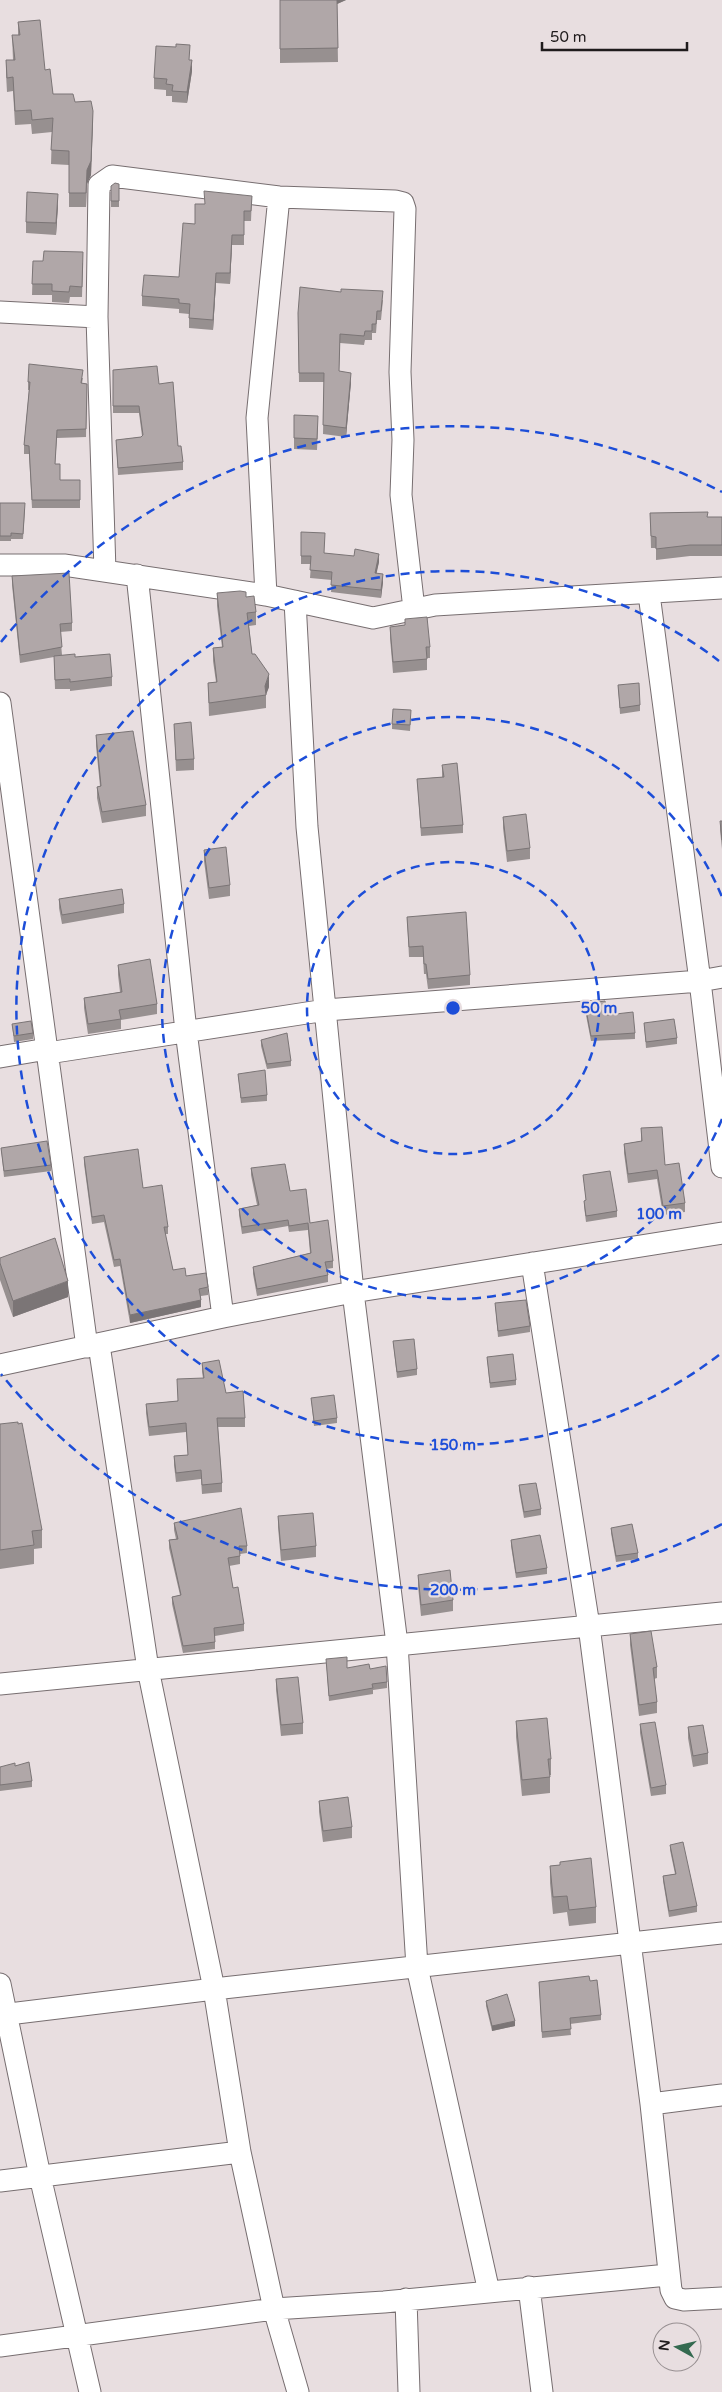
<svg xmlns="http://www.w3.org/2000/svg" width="722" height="2392" font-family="'Varela Round',sans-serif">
  <rect width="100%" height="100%" fill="#e8dee0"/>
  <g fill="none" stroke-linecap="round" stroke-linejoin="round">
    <g stroke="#776e70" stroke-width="23">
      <path id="street" d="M0,312L97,317
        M0,565H64L266,595L373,618L435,605L722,588
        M105,571L97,317L99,185L112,176L279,197L395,201L403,203L405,209L400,372L403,440L401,495L414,609
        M137,575L186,1031L223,1317
        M649,594L700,981L722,1167
        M266,595L257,418L279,197
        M295,601L307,827L353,1292L397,1644L417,1967L489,2292
        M0,703L87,1347
        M48,1053L326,1010L700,981L722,977
        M0,1057L47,1049
        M532,1263L589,1626L651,2104L671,2290L675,2298L684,2300L722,2298
        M99,1345L148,1669L214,1989L240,2152L274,2309L298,2392
        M0,1365L223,1317L353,1292L722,1233
        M0,1684L722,1613
        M0,1984L40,2176L90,2392
        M0,2015L214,1989L722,1933
        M651,2104L722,2095
        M0,2181L240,2152
        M529,2287L542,2392
        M406,2299L409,2392
        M0,2346L274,2309L384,2302L668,2275"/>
    </g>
    <use href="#street" stroke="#fff" stroke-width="21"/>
  </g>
  <path fill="#979090" d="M280,0H346L337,4L338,62L280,63Z
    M18,22L45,70L53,94L75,102L93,125L91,175L87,184L86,207H69V165L51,164L52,132L32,134L31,124L15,125L13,91L7,92L6,74V60H13L12,35H18Z
    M190,60L192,71L187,103L172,102V96H166V90L154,89V78Z
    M119,184V207H111V186Z
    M252,196L251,221H244V245H232L230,284L216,283L213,330L189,328V314L179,313V309L142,306V296L179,277L195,224L205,204Z
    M58,205L56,235L26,233V222Z
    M33,261L83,263L82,297H70L69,303L52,302V295H32Z
    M383,300L381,320H377L376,333H372V340H365L364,345L340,343L339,372L351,382L346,437L323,434L324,382H299L298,313Z
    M113,370L159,384L183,462V470L118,475L116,440L141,437L142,436L139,413H113Z
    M83,378L82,383L87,384L86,437L57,438L55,464L60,480H80V508H32L29,454H24V445L29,390H28V382Z
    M294,415L318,427L317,450L294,449Z
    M0,503L25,509L23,539H11V541H0Z
    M650,513L707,517H722V556H690L656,560V548H651Z
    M301,532L324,553L379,562L376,573L383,582L381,598L331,592L332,580L310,578L311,564H301Z
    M12,576L72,623V631L60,632L62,655L75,657L112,677V686L70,691V689H55L54,657L20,663L12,585Z
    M217,593L246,597L256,612V625L249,626L252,654L269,687L266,694V708L209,716L208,683L216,682L213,661V648L222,647L217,606Z
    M405,619L430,647V658H427V670L393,673L390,638V627L405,625Z
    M618,685L640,705V711L620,714Z
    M411,716L410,731L392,729V724Z
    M174,724L194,759V770L176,771Z
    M96,735L146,805V816L102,823L97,798V787L100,786L96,746Z
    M442,765L463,825V833L421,836L417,779L442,777Z
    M503,817L530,848V859L507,862L503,828Z
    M720,821H722V849L720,830Z
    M204,850L230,885V896L209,899L204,861Z
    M59,899L124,904V913L62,924L59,908Z
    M407,917L470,975V985L428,989L426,974H424L423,957H409Z
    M118,965L157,1004V1014L121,1020V1029L88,1034L84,1008V998L120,992L118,975Z
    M585,1004L635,1033V1039L591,1041L585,1010Z
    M644,1023L677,1038V1044L646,1048Z
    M12,1024L33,1033V1039L14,1042Z
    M261,1040L291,1061V1066L267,1069L261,1046Z
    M238,1074L267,1095V1101L241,1103Z
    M641,1128L665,1165L685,1203V1212L663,1215L657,1179L628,1183L624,1153V1144L641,1141Z
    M1,1148L51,1165V1171L4,1177Z
    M84,1157L143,1188L168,1227V1234H165L173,1270L208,1287V1295L201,1296V1307L130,1323L120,1266L114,1267L104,1222L92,1224L84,1164Z
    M251,1168L290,1191L310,1223L333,1261V1268L326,1269L328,1275V1282L257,1296L253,1274V1267L310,1253L308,1230L289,1232L288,1226L242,1234L239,1215V1209L257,1205L251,1175Z
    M583,1175L617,1211V1217L586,1222L584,1206V1201L586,1200Z
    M0,1258L68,1297L13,1317L0,1280Z
    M495,1303L530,1326V1332L498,1337Z
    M393,1341L417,1369V1375L397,1378Z
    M487,1357L516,1380V1385L490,1388Z
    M202,1363L226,1393L245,1418V1427H218L222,1483V1492L202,1494L201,1479L176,1482L174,1465V1456L188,1455L186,1432L149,1436L146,1413V1404L177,1401L203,1378L202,1372Z
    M311,1398L337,1418V1423L314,1426Z
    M0,1424L42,1530V1548L34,1549V1564L0,1569Z
    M519,1485L541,1509V1515L524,1518L519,1490Z
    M278,1516L316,1546V1557L281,1561L278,1527Z
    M174,1523L247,1546V1553L240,1554V1564L229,1566L233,1588L244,1624V1631L215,1636V1649L183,1653L172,1604V1597L180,1595L169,1548V1540L176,1539L174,1530Z
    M611,1528L638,1553V1559L616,1562L611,1533Z
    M511,1540L547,1568V1574L516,1578L511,1546Z
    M418,1575L453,1600V1611L421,1616L418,1586Z
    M630,1634L657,1667V1678L654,1679L657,1702V1713L639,1716L630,1645Z
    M326,1659L347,1668L370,1669L387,1682V1688L373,1690V1694L329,1701Z
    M276,1679L303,1723V1734L281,1736L276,1690Z
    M516,1721L551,1759V1775H550V1793L522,1796L516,1737Z
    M640,1724L666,1785V1794L651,1796L640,1733Z
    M688,1727L708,1753V1764L693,1767L688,1738Z
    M15,1766L32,1781V1787L0,1791V1767Z
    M319,1801L352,1827V1838L323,1842L319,1812Z
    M670,1845L697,1906V1912L669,1917L663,1881V1876L675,1874L670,1850Z
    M560,1865L596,1907V1923L569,1926L567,1912L553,1914L550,1883V1866Z
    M590,1981L601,2015V2020L570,2024L571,2035L542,2038L539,1982Z
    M486,2001L515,2026L492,2031L486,2006Z"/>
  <path fill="#7b7576" d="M337,0H346L337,4Z
    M192,60V71L187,103V92Z
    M93,111L91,175L87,184L86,207L87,170Z
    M58,194V205L56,235V223Z
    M232,235V245L230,284V273Z
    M216,273V283L213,330V320Z
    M351,373V382L346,437V428Z
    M379,554V562L375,581V573Z
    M383,574V582L381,598V590Z
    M269,674V687L266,695L265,686Z
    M68,1281V1297L13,1317V1301Z
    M201,1300V1307L130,1323V1315Z
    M515,2021V2026L492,2031V2026Z"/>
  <path fill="#b0a7a8" stroke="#7b7576" d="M280,0H337L338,48L280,49Z
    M40,20L45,70L50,69L53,94H73L75,102L91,101L93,111L91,161L87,170L86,193H69V151L51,150L53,118L32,120L31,110L15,111L13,77L7,78L6,60H15L12,35H20L18,22Z
    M176,44L190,45L189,60H192L187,92L172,91L173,85L166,84L167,79L154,78L156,46L176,47Z
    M115,183L119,184V201H111V186Z
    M204,191L252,196L251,211H244V235H232L230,273H216L213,320L189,318L190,304L179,303V299L142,296L144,275L179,277L183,223L195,224V204H205Z
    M27,192L58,194L56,223L26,222Z
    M44,251L83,252L82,287L70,286L69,292L52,291V284H32L33,261H43Z
    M300,287L341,292V289L383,291L381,311H377L376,324H372V331H365L364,336L340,334L339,371L351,373L346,428L323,425L324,373H299L298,313Z
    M29,364L83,370L81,383L87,384L86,429L57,430L55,464H60V480H80V500H32L29,446L24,445L30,382H28Z
    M157,366L159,384L173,382L178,446H181L183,462L118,468L116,440L141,437L143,435L139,406H113V370Z
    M294,415L318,416L317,439L294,438Z
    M0,503H25L23,534L11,533V536H0Z
    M708,512L707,517H722V545H690L656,549V537L651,536L650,513Z
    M301,532L325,533L324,553L354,556L355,549L379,554L375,573L383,574L381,590L331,585L332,572L310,570L311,556H301Z
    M69,573L72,623L60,624L62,647L20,655L12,576Z
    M240,591L246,592V597L254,596L256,612L247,613L252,654H255L269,674L265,686L266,695L209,703L208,683L217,682L213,648L223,647L217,593Z
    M427,617L430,647H426L427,659L393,662L390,627L405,625V619Z
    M75,654V657L110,654L112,677L70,682V679L55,680L54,656Z
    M639,683L640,705L620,708L618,685Z
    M393,709L411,710L410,725L392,724Z
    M191,722L194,759L176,760L174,724Z
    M133,731L146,805L102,812L97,787L101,786L96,735Z
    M457,763L463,825L421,828L417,779L444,777L442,765Z
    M526,814L530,848L507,851L503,817Z
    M720,821H722V840Z
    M226,847L230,885L209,888L204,850Z
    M122,889L124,904L62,915L59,899Z
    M466,912L470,975L428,979L426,964H424L423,946L409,947L407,917Z
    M150,959L157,1004L119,1010L121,1019L88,1024L84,998L122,992L118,965Z
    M605,1001L607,1015L633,1012L635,1033L591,1036L585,1004Z
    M674,1019L677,1038L646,1042L644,1023Z
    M31,1021L33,1033L14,1036L12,1024Z
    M287,1033L291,1061L267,1064L261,1040Z
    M265,1070L267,1095L241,1098L238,1074Z
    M662,1127L665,1165L679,1163L685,1203L663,1206L657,1170L628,1174L624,1144L642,1141L641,1128Z
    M47,1141L51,1165L4,1171L1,1148Z
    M138,1149L143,1188L162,1185L168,1227H164L173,1270L185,1268L186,1276L206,1273L208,1287L199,1289L201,1300L130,1315L120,1259L114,1260L104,1215L92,1217L84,1157Z
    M285,1164L290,1191L306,1189L310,1223L328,1220L333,1261L325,1262L328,1275L257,1289L253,1267L311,1253L308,1223L289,1226L288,1220L242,1227L239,1209L259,1205L251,1168Z
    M610,1171L617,1211L586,1216L584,1201L586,1200L583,1175Z
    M55,1238L68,1281L13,1301L0,1263V1258Z
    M526,1300L530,1326L498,1331L495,1303Z
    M414,1339L417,1369L397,1372L393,1341Z
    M513,1354L516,1380L490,1383L487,1357Z
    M219,1360L226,1393L243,1391L245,1418H217L222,1483L202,1485L201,1470L176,1473L174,1456L188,1455L186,1423L149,1427L146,1404L178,1401L177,1379L204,1378L202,1363Z
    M334,1395L337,1418L314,1421L311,1398Z
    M18,1422V1424L22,1423L42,1530L32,1531L34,1545L0,1550V1424Z
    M536,1483L541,1509L524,1512L519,1485Z
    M241,1508L247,1546H239L240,1556L228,1558L233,1588L238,1587L244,1624L214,1628L215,1642L183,1646L172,1597L181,1595L169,1540L178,1539L174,1523Z
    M313,1513L316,1546L281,1550L278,1516Z
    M632,1524L638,1553L616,1556L611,1528Z
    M540,1535L547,1568L516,1573L511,1540Z
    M450,1570L453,1600L421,1605L418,1575Z
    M651,1631L657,1667L653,1668L657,1702L639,1705L630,1634Z
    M347,1657V1668L369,1664L370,1669L386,1666L387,1682L372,1684L373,1688L329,1696L326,1659Z
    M298,1677L303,1723L281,1725L276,1679Z
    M547,1718L551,1759H548L550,1777L522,1780L516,1721Z
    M655,1722L666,1785L651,1788L640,1724Z
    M703,1725L708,1753L693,1756L688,1727Z
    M29,1762L32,1781L0,1785V1767L15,1763V1766Z
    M348,1797L352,1827L323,1831L319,1801Z
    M683,1842L697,1906L669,1911L663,1876L676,1874L670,1845Z
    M591,1858L596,1907L569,1910L567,1896L553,1897L550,1866L560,1865V1862Z
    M589,1976L590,1981L597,1980L601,2015L570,2018L571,2029L542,2032L539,1982Z
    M507,1994L515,2021L492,2026L486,2001Z"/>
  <g fill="none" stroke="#1d4ed8" stroke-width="2.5" stroke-dasharray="9 6">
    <circle cx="453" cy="1008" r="146"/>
    <path d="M722 1119A291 291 0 1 1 722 897"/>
    <path d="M719 1355A437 437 0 1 1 719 661"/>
    <path d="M722 1524A582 582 0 0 1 1 1374M1 642A582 582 0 0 1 722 492"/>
  </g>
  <circle cx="453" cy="1008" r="8" fill="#1d4ed8" stroke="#e8dee0" stroke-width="2.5"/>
  <g font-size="15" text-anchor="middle" font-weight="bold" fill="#1d4ed8" stroke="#e8dee0" stroke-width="4.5" stroke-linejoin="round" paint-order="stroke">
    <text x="599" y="1013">50 m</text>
    <text x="659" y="1219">100 m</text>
    <text x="453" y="1450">150 m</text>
    <text x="453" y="1595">200 m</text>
  </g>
  <g transform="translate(677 2347) rotate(278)"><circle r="24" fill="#e8dee0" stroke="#989092"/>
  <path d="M0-4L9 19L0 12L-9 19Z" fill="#346a50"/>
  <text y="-8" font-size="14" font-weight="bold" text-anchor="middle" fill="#1f1b1c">N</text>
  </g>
  <path d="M542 42v8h145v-8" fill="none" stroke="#1f1b1c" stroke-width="2.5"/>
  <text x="550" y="42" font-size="15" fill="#1f1b1c" stroke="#e8dee0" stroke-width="4" paint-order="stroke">50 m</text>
</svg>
